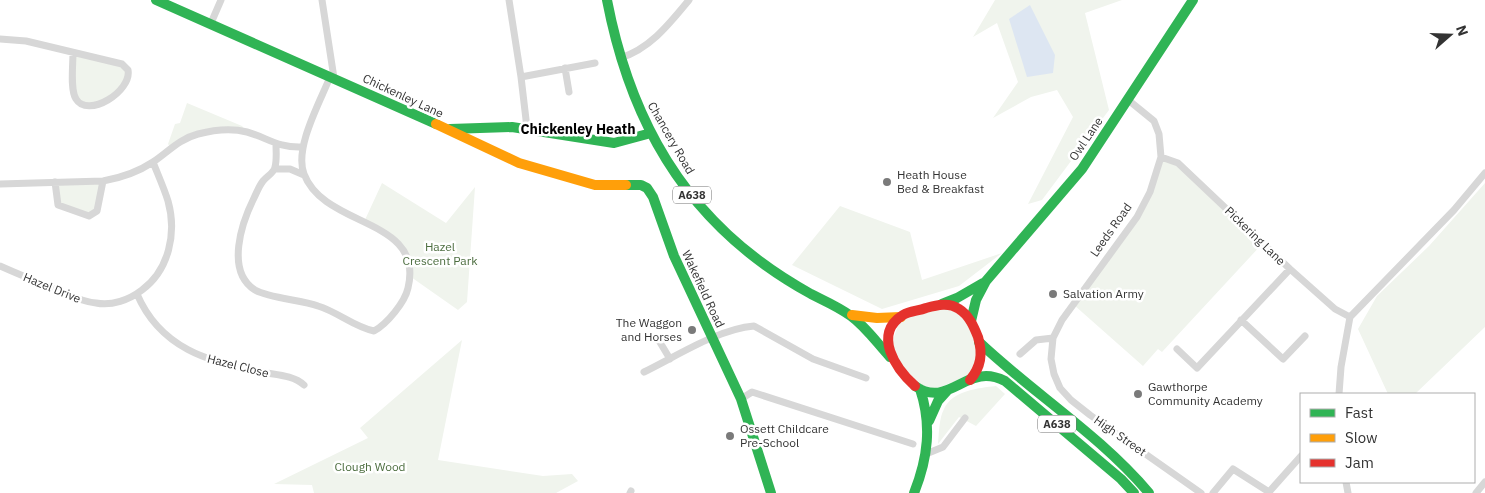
<svg xmlns="http://www.w3.org/2000/svg" width="1485" height="493" font-family="'IBM Plex Sans',sans-serif">
  <rect width="100%" height="100%" fill="#fff"/>
  <path fill="#f0f4ed" d="M995,0H1122L1085,13L1109,110L1042,200L1028,204L1073,117L1057,90L1031,97L993,118L1018,82L997,23L973,37Z
    M73,53L122,64L128,70L120,91L91,106L76,99Z
    M187,103L242,126L247,132H209L171,148L168,144L175,124L180,123Z
    M1161,157L1178,163L1263,243L1162,352L1158,349L1143,366L1074,305L1137,217Z
    M103,181L97,211L89,216L58,205L55,183Z
    M382,183L446,223L475,187L467,302L458,310L411,277L404,249L364,222Z
    M1485,183V327L1415,394H1388L1358,329L1377,296L1429,246Z
    M840,206L910,232L922,280L1002,253L959,286L882,309L792,265Z
    M948,305L975,330L977,373L927,392L889,351L901,317Z
    M462,340L438,460L543,476L572,474L578,481L556,493H314L312,485L274,484L368,438L360,428Z
    M996,386L1005,394L976,426L959,417L938,444C939,433 939,418 944,409C952,391 978,388 996,386Z"/>
  <path fill="#dde6f2" d="M1030,5L1055,55L1053,73L1027,77L1009,19Z"/>
  <g fill="none" stroke-linecap="round" stroke-linejoin="round">
    <path stroke="#d7d7d7" stroke-width="7" d="M322,0L334,78
      M509,0L521,77L527,128
      M211,23L221,0
      M0,39L26,41L122,64L128,70C132,91 88,119 76,99C70,90 73,65 73,53
      M620,58C650,49 670,23 689,0
      M565,68L569,92
      M521,77L595,63
      M1127,99L1154,121L1159,134L1161,157L1150,192L1137,217L1062,320L1053,338L1051,359L1054,374L1060,388L1071,400L1090,415L1201,493
      M276,144C276,152 277,160 275,167C274,173 267,176 263,181C259,186 257,192 254,198C242,222 225,271 255,290C269,298 302,300 318,306C338,312 354,327 374,331C387,324 405,302 408,288C425,217 325,229 304,174C294,148 320,102 330,77
      M1161,157L1178,163L1290,269L1335,309L1350,317
      M275,169H290L304,175
      M55,182L58,205L89,216L97,211L103,181
      M0,184L103,181C120,178 138,172 153,162C168,152 179,139 198,134C213,130 232,128 247,132C268,138 278,148 302,147
      M0,266C20,275 40,283 60,291C71,296 83,302 96,303C112,306 129,300 142,290C169,270 177,233 168,201C164,188 158,175 153,162
      M137,294C160,348 208,362 261,372C276,375 293,375 304,385
      M1350,317L1454,210L1485,173
      M1241,320L1283,359L1305,336
      M658,339L670,359
      M1177,349L1197,368L1290,269
      M1020,354L1036,340L1053,338
      M644,372C677,356 718,329 754,326L813,359L866,378
      M1339,394L1341,367L1350,317
      M741,399L752,392L913,444
      M926,454L943,447L965,418
      M1346,482L1348,493
      M630,493L631,491
      M1213,493L1233,469L1269,492L1301,456
      M1476,493L1485,482"/>
    <path stroke="#30b455" stroke-width="10" d="M156,0L436,124
      M607,0C627,104 671,194 757,259C774,272 793,284 811,294C825,301 839,307 851,316C866,327 877,343 890,357
      M450,129L512,127L614,143L651,133
      M626,185H641L647,188L653,197L674,256L741,399L771,493
      M942,304L957,298L983,283
      M971,321L976,300L986,281L1082,169L1193,0
      M979,342C1034,394 1100,435 1149,493
      M915,386C943,406 960,376 986,376C993,376 999,378 1005,381L1121,479L1134,493
      M929,421L938,401L947,391
      M914,493C928,458 932,425 920,389"/>
    <path stroke="#ff9f0a" stroke-width="10" d="M436,124L519,163L595,185H626
      M852,315L877,318L901,317"/>
    <path stroke="#e5322d" stroke-width="10" d="M915,386C896,369 872,334 903,315C910,311 918,311 926,308C937,305 949,302 959,309C969,315 974,327 978,337C983,354 981,367 970,380"/>
  </g>
  <g fill="#7a7a7a" stroke="#fff" stroke-width="2">
    <circle cx="887" cy="182" r="5"/>
    <circle cx="1053" cy="294" r="5"/>
    <circle cx="692" cy="330" r="5"/>
    <circle cx="1138" cy="394" r="5"/>
    <circle cx="730" cy="436" r="5"/>
  </g>
  <g text-anchor="middle" stroke-width="5" stroke-linejoin="round" paint-order="stroke">
    <g fill="#fff" stroke="#707070" stroke-width="1">
      <rect x="673" y="186.5" width="38" height="17" rx="4"/>
      <rect x="1038" y="415.5" width="38" height="17" rx="4"/>
    </g>
    <g font-size="11" font-weight="bold" fill="#333">
      <text x="692" y="199">A638</text>
      <text x="1057" y="428">A638</text>
    </g>
    <g font-size="12" fill="#333" stroke="#fff">
      <text transform="translate(403 96) rotate(25)" y="4">Chickenley Lane</text>
      <text transform="translate(671 138) rotate(60)" y="4">Chancery Road</text>
      <text transform="translate(1086 139) rotate(-56)" y="4">Owl Lane</text>
      <text transform="translate(1111 230) rotate(-55)" y="4">Leeds Road</text>
      <text transform="translate(1255 236) rotate(44)" y="4">Pickering Lane</text>
      <text transform="translate(52 288) rotate(22)" y="4">Hazel Drive</text>
      <text transform="translate(703 289) rotate(65)" y="4">Wakefield Road</text>
      <text transform="translate(238 366) rotate(14)" y="4">Hazel Close</text>
      <text transform="translate(1120 436) rotate(35)" y="4">High Street</text>
    </g>
    <g font-size="12" fill="#333" stroke="#fff" text-anchor="start">
      <text x="897" y="179">Heath House<tspan x="897" dy="14">Bed &amp; Breakfast</tspan></text>
      <text x="1063" y="298">Salvation Army</text>
      <text x="682" y="327" text-anchor="end">The Waggon<tspan x="682" dy="14">and Horses</tspan></text>
      <text x="1148" y="391">Gawthorpe<tspan x="1148" dy="14">Community Academy</tspan></text>
      <text x="740" y="433">Ossett Childcare<tspan x="740" dy="14">Pre-School</tspan></text>
    </g>
    <g font-size="12" fill="#4d6e40" stroke="#fff">
      <text x="440" y="251">Hazel<tspan x="440" dy="14">Crescent Park</tspan></text>
      <text x="370" y="471">Clough Wood</text>
    </g>
    <g font-size="14" font-weight="bold" fill="#000" stroke="#fff">
      <text x="578" y="134">Chickenley Heath</text>
    </g>
  </g>
  <rect x="1300" y="393" width="175" height="90" fill="#ffffff" stroke="#adadad"/>
  <rect x="1310" y="409" width="25" height="8" fill="#30b455" stroke="#adadad"/>
  <text x="1345" y="418" font-size="15" fill="#333333">Fast</text>
  <rect x="1310" y="434" width="25" height="8" fill="#ff9f0a" stroke="#adadad"/>
  <text x="1345" y="443" font-size="15" fill="#333333">Slow</text>
  <rect x="1310" y="459" width="25" height="8" fill="#e5322d" stroke="#adadad"/>
  <text x="1345" y="468" font-size="15" fill="#333333">Jam</text>
  <g transform="translate(1450 35) rotate(70)" stroke="#ffffff" stroke-width="4" paint-order="stroke">
  <path d="M0-4L9 19L0 12L-9 19Z" fill="#333333"/>
  <text y="-8" font-size="14" font-weight="bold" text-anchor="middle" fill="#333333">N</text>
  </g>
</svg>
